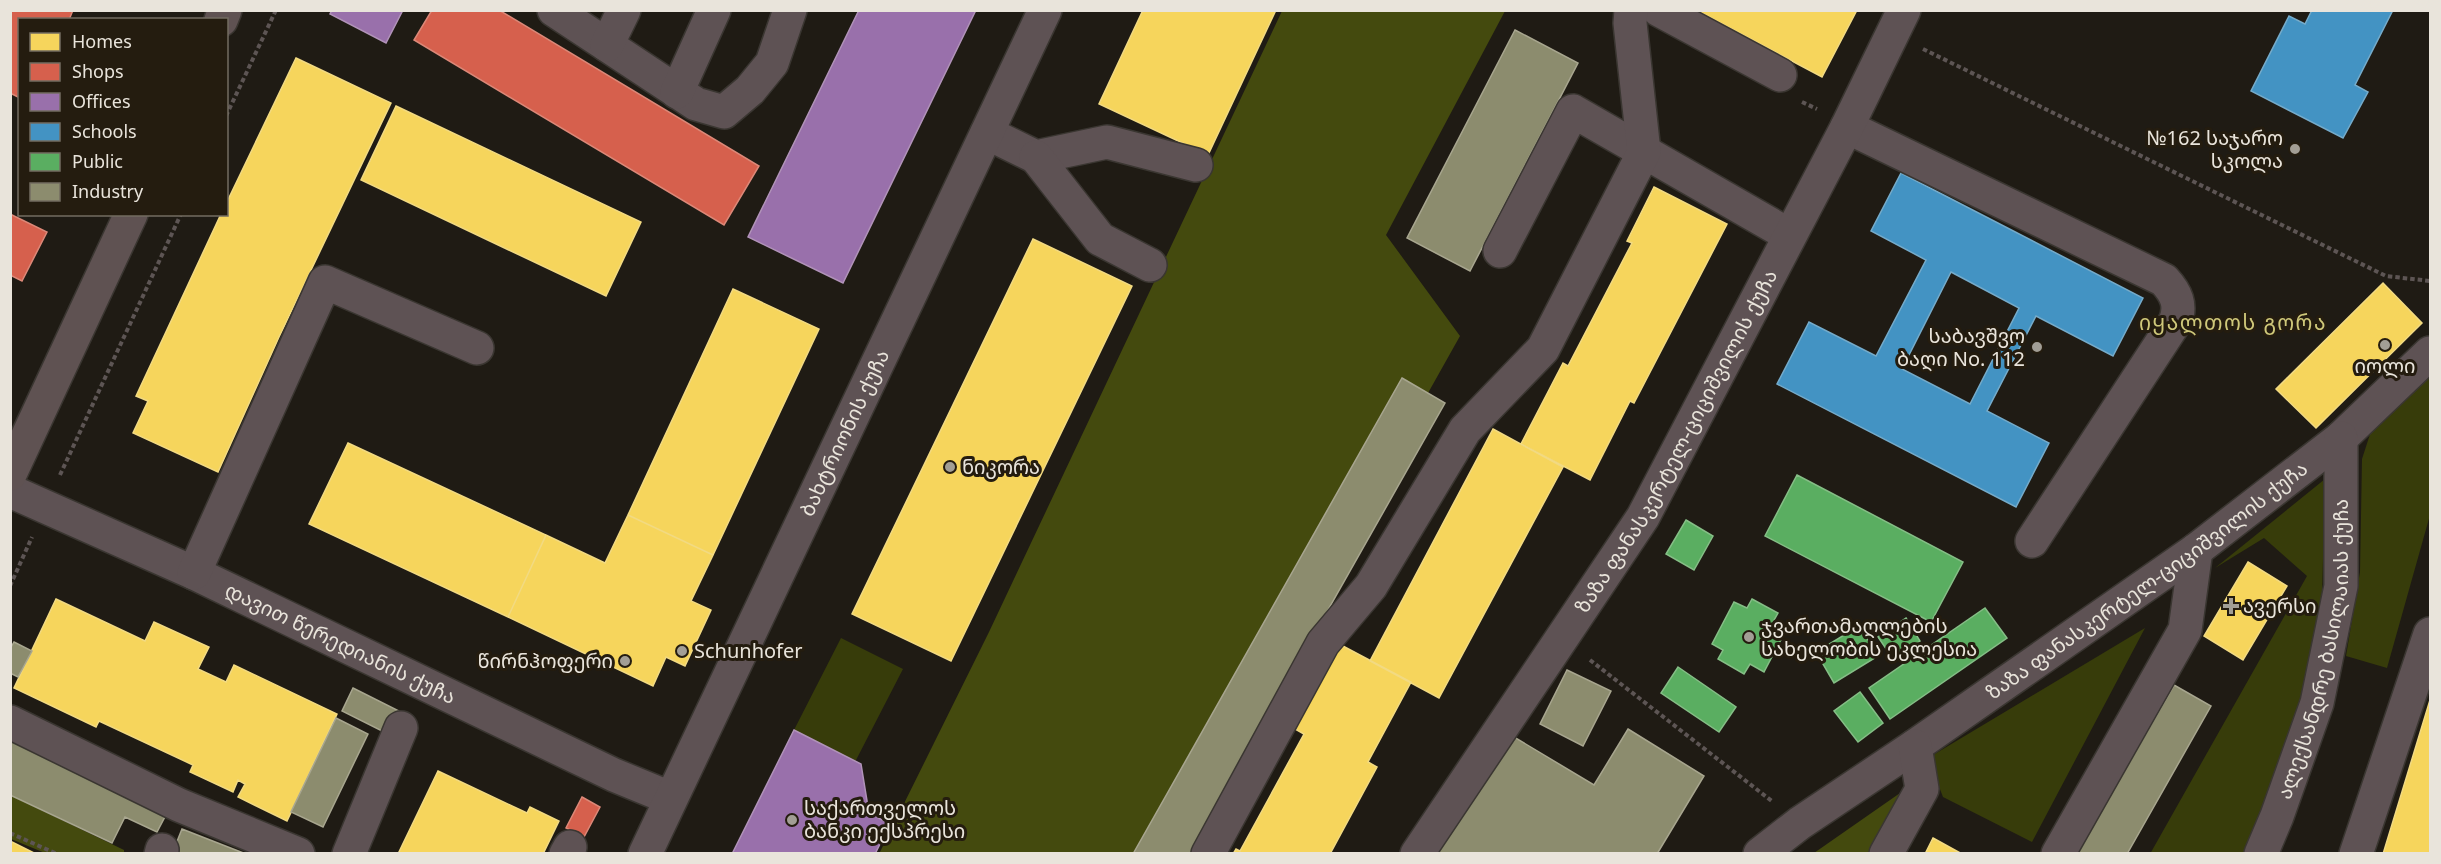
<svg xmlns="http://www.w3.org/2000/svg" width="2441" height="864" font-family="'Noto Sans','Noto Sans Georgian',sans-serif">
  <rect width="100%" height="100%" fill="#1f1b14"/>
  <path fill="#373c0a" d="M2430,373V515L2387,668L2346,656L2360,572L2362,459L2372,428Z
    M2325,479L2322,599L2306,699L2251,854H2150L2307,576L2264,538L2215,568Z
    M2145,628L2032,842L1943,797L1928,758Z
    M841,638L903,669L855,762L794,730Z"/>
  <path fill="#444a0e" d="M1282,11H1505L1386,235L1460,336L1170,853L879,854L989,632Z
    M1913,784L1879,853H1814Z
    M10,795L124,850V853H45L11,839Z"/>
  <path fill="#f6d55c" stroke="#f2da82" stroke-width="1.5" d="M1143,10H1276L1208,155L1099,104Z
    M1696,10H1857L1822,77Z
    M296,58L391,103L279,337L218,472L133,433L148,401L136,396L221,214H226V204Z
    M396,106L641,222L606,296L361,180Z
    M1654,187L1727,224L1634,403L1630,401L1590,480L1521,444L1563,363L1568,366L1632,243L1627,241Z
    M1033,239L1132,286L951,661L852,614Z
    M2383,283L2422,323L2316,428L2276,389Z
    M733,289L819,329L713,555L628,515Z
    M1493,429L1563,467L1439,698L1370,661Z
    M348,443L546,535L508,617L309,524Z
    M628,515L713,555L691,601L711,610L685,666L666,657L653,686L508,617L546,535L605,563Z
    M2248,562L2287,586L2243,660L2204,636Z
    M56,599L145,641L154,622L209,647L198,669L226,682L234,665L337,714L287,821L238,797L245,784L238,780L233,792L190,772L193,765L99,721L96,727L14,688Z
    M1341,645L1411,682L1368,762L1377,767L1330,854H1233L1236,849L1240,851L1304,734L1295,729Z
    M2430,700V854H2383Z
    M438,771L527,813L530,807L559,821L543,854H398Z
    M1933,838L1962,854H1925Z
    M10,841L36,854H10Z"/>
  <path fill="#d6604d" stroke="#dc8878" stroke-width="1.5" d="M10,10H73L69,20H20V98L10,93Z
    M432,10H499L759,166L724,225L414,40Z
    M10,214L47,232L22,281L10,275Z
    M582,797L600,807L584,837L566,828Z"/>
  <path fill="#9970ab" stroke="#b193b9" stroke-width="1.5" d="M332,10H403L386,43L330,14Z
    M859,10H976L843,283L748,237Z
    M794,730L861,764L869,813L890,824L875,854H732Z"/>
  <path fill="#4393c3" stroke="#75abca" stroke-width="1.5" fill-rule="evenodd" d="M2312,10H2393L2355,85L2368,92L2343,138L2251,91L2289,16L2305,24Z
    M1901,173L2143,298L2113,356L2036,316L1987,411L2049,443L2016,507L1777,384L1809,322L1876,356L1926,260L1871,231ZM1951,272L2019,308L1970,404L1902,369Z"/>
  <path fill="#5aae61" stroke="#85be86" stroke-width="1.5" d="M1797,475L1963,562L1931,622L1765,536Z
    M1686,520L1713,536L1694,570L1666,554Z
    M1752,599L1778,613L1773,622L1786,630L1764,672L1750,664L1744,674L1718,659L1723,650L1712,644L1734,602L1747,608Z
    M1985,608L2007,638L1890,719L1869,688Z
    M1906,618L1920,641L1893,659L1878,637Z
    M1859,626L1878,656L1834,683L1816,652Z
    M1678,667L1736,707L1719,732L1661,693Z
    M1860,692L1883,723L1858,742L1834,711Z"/>
  <path fill="#8c8c6e" stroke="#a8a68f" stroke-width="1.5" d="M1515,30L1578,63L1470,271L1407,238Z
    M1402,378L1445,403L1190,854H1133Z
    M14,642L32,651L18,677L10,673V649Z
    M1567,670L1611,691L1583,746L1540,724Z
    M2174,685L2211,706L2127,854H2076Z
    M353,688L405,714L394,737L342,711Z
    M336,718L368,734L323,827L291,812Z
    M1628,729L1704,776L1657,854H1430L1504,731L1594,785Z
    M10,735L169,809L157,832L125,817L112,843L10,795Z
    M182,829L246,854H172Z"/>
  <g fill="none" stroke-linecap="round" stroke-linejoin="round">
    <g stroke="#3a3631" stroke-width="36">
      <g id="minor">
        <path d="M554,10L696,104L724,112L750,90L772,63L790,10"/>
        <path d="M1659,10L1780,75"/>
        <path d="M607,45L624,10"/>
        <path d="M677,92L714,10"/>
        <path d="M1847,127L2164,280C2176,293 2182,305 2175,322L2032,541"/>
        <path d="M987,133L1036,157L1107,142L1196,165"/>
        <path d="M1036,157L1100,239L1150,265"/>
        <path d="M1500,251L1573,111L1789,235"/>
        <path id="s1" d="M10,491L194,573L614,775L670,798"/>
        <path d="M194,573L325,282L477,348"/>
        <path d="M10,722L179,805L298,854"/>
        <path d="M161,854L162,850"/>
        <path d="M349,854L401,728"/>
        <path d="M566,854L570,847"/>
        <path id="s2" d="M645,854L1045,10"/>
        <path d="M1208,854L1323,643L1371,586L1465,430L1543,349L1644,152L1630,23L1631,10"/>
        <path id="s3" d="M1417,854L1643,517L1847,127L1904,10"/>
        <path id="s4" d="M1760,854L1800,823L1915,746L2196,550L2341,438L2430,353"/>
        <path d="M1886,854L1922,789L1915,746"/>
        <path d="M2058,854L2185,630L2196,550"/>
        <path id="s5" d="M2261,854L2277,816L2317,703L2341,586V438"/>
        <path d="M2356,854L2430,634"/>
      </g>
    </g>
    <g stroke="#3a3631" stroke-width="36">
      <path id="major" d="M221,20L225,10
        M10,474L131,214"/>
    </g>
    <path stroke="#5d5554" stroke-width="4" stroke-dasharray="4.5 3" stroke-linecap="butt" d="M1923,49L2386,276L2430,281
      M1802,102L1817,109
      M226,116L276,10
      M60,475L181,214
      M10,586L32,537
      M1590,660L1773,802
      M10,833L57,854"/>
    <use href="#minor" stroke="#5e5254" stroke-width="33"/>
    <use href="#major" stroke="#5f5252" stroke-width="33"/>
  </g>
  <g fill="#a29e95" stroke="#241c0f" stroke-width="2">
    <circle cx="2295" cy="149" r="6"/>
    <circle cx="2385" cy="345" r="6"/>
    <circle cx="2037" cy="347" r="6"/>
    <circle cx="950" cy="467" r="6"/>
    <path d="M2228 597h6v6h6v6h-6v6h-6v-6h-6v-6h6z"/>
    <circle cx="1749" cy="637" r="6"/>
    <circle cx="682" cy="651" r="6"/>
    <circle cx="625" cy="661" r="6"/>
    <circle cx="792" cy="820" r="6"/>
  </g>
  <g text-anchor="middle" stroke-width="6" stroke-linejoin="round" paint-order="stroke">
    <g font-size="20" fill="#e9e4db" stroke="#241c0f" text-anchor="start">
      <text x="2283" y="145" text-anchor="end">№162 საჯარო<tspan x="2283" dy="23">სკოლა</tspan></text>
      <text x="2025" y="343" text-anchor="end">საბავშვო<tspan x="2025" dy="23">ბაღი No. 112</tspan></text>
      <text x="2385" y="373" text-anchor="middle">იოლი</text>
      <text x="962" y="474">ნიკორა</text>
      <text x="2243" y="613">ავერსი</text>
      <text x="1761" y="633">ჯვართამაღლების<tspan x="1761" dy="23">სახელობის ეკლესია</tspan></text>
      <text x="694" y="658">Schunhofer</text>
      <text x="613" y="668" text-anchor="end">წირნჰოფერი</text>
      <text x="804" y="815">საქართველოს<tspan x="804" dy="23">ბანკი ექსპრესი</tspan></text>
    </g>
    <g font-size="20" fill="#e9e4db" stroke="#241c0f">
      <text dy="7" stroke="none"><textPath href="#s2" startOffset="466">ბახტრიონის ქუჩა</textPath></text>
      <text dy="7" stroke="none"><textPath href="#s3" startOffset="488">ზაზა ფანასკერტელ-ციციშვილის ქუჩა</textPath></text>
      <text dy="7" stroke="none"><textPath href="#s4" startOffset="474">ზაზა ფანასკერტელ-ციციშვილის ქუჩა</textPath></text>
      <text dy="7" stroke="none"><textPath href="#s1" startOffset="364">დავით წერედიანის ქუჩა</textPath></text>
      <text dy="7" stroke="none"><textPath href="#s5" startOffset="214">ალექსანდრე ბასილაიას ქუჩა</textPath></text>
    </g>
    <g font-size="21" letter-spacing="1.5" fill="#cfc87a" stroke="#241c0f">
      <text x="2233" y="330">იყალთოს გორა</text>
    </g>
  </g>
  <rect width="2441" height="864" fill="none" stroke="#e9e4db" stroke-width="24"/>
  <rect x="18" y="18" width="210" height="198" fill="#241c0f" stroke="#736c61" stroke-width="1.5"/>
  <rect x="30" y="33" width="30" height="18" fill="#f6d55c" stroke="#736c61" stroke-width="1.5"/>
  <text x="72" y="48" font-size="18" fill="#e9e4db">Homes</text>
  <rect x="30" y="63" width="30" height="18" fill="#d6604d" stroke="#736c61" stroke-width="1.5"/>
  <text x="72" y="78" font-size="18" fill="#e9e4db">Shops</text>
  <rect x="30" y="93" width="30" height="18" fill="#9970ab" stroke="#736c61" stroke-width="1.5"/>
  <text x="72" y="108" font-size="18" fill="#e9e4db">Offices</text>
  <rect x="30" y="123" width="30" height="18" fill="#4393c3" stroke="#736c61" stroke-width="1.5"/>
  <text x="72" y="138" font-size="18" fill="#e9e4db">Schools</text>
  <rect x="30" y="153" width="30" height="18" fill="#5aae61" stroke="#736c61" stroke-width="1.5"/>
  <text x="72" y="168" font-size="18" fill="#e9e4db">Public</text>
  <rect x="30" y="183" width="30" height="18" fill="#8c8c6e" stroke="#736c61" stroke-width="1.5"/>
  <text x="72" y="198" font-size="18" fill="#e9e4db">Industry</text>
</svg>
